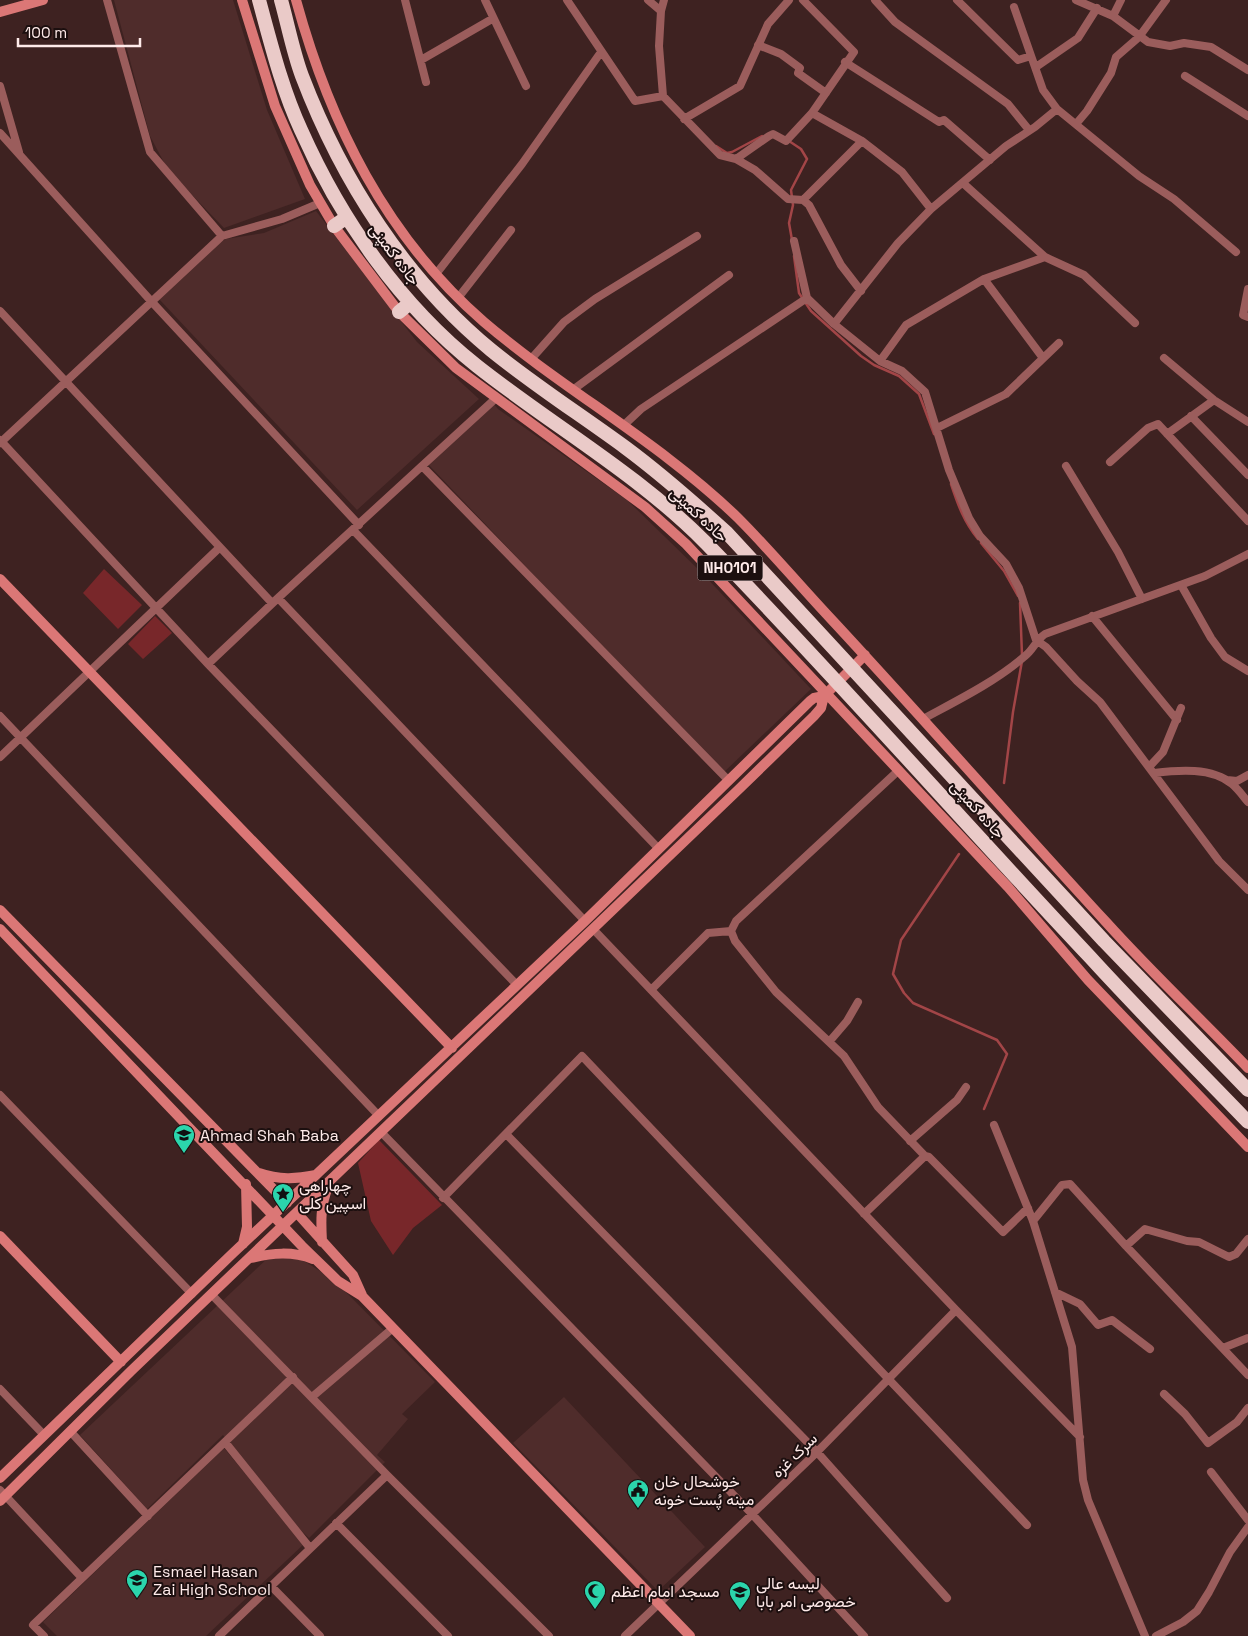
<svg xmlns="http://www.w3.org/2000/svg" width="1248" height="1636" font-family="'Space Grotesk',Vazirmatn,sans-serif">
  <rect width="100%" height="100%" fill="#3e2221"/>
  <path fill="#4f2c2b" d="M114,0H233L267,110L305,199L224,228L168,170L150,136Z
    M316,211L417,342L479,399L357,510L159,299L215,246L226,239L264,233Z
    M492,402L498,409L627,500L702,573L811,689L723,773L425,461Z
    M270,1256L301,1259L334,1280L435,1382L402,1414L408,1419L377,1455L385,1462L309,1538L289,1519L223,1435L147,1509L80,1435Z
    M564,1397L705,1547L658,1591L513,1443Z
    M224,1448L304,1544L206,1636H57L43,1622Z"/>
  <path fill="#78272a" d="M104,569L142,605L118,629L83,593Z
    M155,616L172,633L143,659L128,644Z
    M379,1140L442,1205L413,1228L393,1255L371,1221L358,1163Z"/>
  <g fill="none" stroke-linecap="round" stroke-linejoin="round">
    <path stroke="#a24547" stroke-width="2.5" d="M789,141L801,149L807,159L791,190L793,205L789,223L792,240
      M716,146L727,153L732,152L762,136
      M794,256L799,293L811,311L861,356L874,365L899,376L919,394L934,434
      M951,484C958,505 964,522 978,539
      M981,543L1004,571L1018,596
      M1020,603L1022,655
      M1004,783L1013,712L1022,661
      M959,854L901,940L893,974L904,993L913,1003L997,1040L1007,1054L984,1109"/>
    <path stroke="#9b5d5c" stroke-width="8" d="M107,0L150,152L222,236
      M405,0L426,82
      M485,0L526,86
      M567,0L635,101L663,96L720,155L736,159L755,170L788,199L803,200L809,205L841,265L861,291
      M648,0L661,11L659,46L663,96
      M875,0L895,22L1008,104L1029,130
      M957,0L1018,60L1031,56
      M1076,0L1113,16L1148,42L1170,46L1184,43L1211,47L1248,70
      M1014,7L1043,90L1057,109L1139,176L1174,199L1236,252
      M661,11L664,0
      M1113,16L1121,0
      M758,45L781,54L800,68L798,73L826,93
      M421,60L492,19
      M845,62L939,122L944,120L990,160
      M1036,67L1078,38L1097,8
      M1185,76L1248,116
      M0,86L19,152
      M812,113L862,141L902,172L931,209
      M684,119L740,86L768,24L789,0
      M1076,124L1087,111L1111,73L1116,57L1139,37L1166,0
      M0,133L151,301L359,525
      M736,159L769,136L773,134L786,141L812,113L854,52L803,0
      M964,184L1045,257
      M803,200L862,141
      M794,241L807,298L834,324L880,361L902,371L925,392L949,470L969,518L980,536L1006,564L1019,588L1036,640L1046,647L1077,681L1100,702L1219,861L1248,890
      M436,274L522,164L601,52
      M984,279L1043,358
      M1248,289L1243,315L1248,317
      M458,298L511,230
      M0,311L272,603
      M834,324L898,243L931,209L1006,146L1035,127L1057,109
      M532,358L564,322L595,299L697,236
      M1164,358L1214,400L1248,422
      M880,361L906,325L984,279L1045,257L1084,275L1135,323
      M574,389L729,275
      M1191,416L1248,475
      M624,425L641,409L807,298
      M937,428L1006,394L1059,343
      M1167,434L1214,400
      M0,440L208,664L517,985
      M0,443L222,236L282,219L320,203
      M1110,462L1148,428L1158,424L1248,521
      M422,466L729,781
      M1066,466L1118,552L1142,599
      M353,530L659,849
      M1181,585L1211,638L1225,657L1248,671
      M278,598L585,921
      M1092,616L1177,720
      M208,664L278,598L495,399
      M0,716L379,1116
      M923,719C958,700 995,682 1025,656C1033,650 1036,640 1045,634L1205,576L1248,554
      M0,757L219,548
      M1149,767L1163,752L1181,708
      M1154,773C1178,770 1212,767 1232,784C1238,789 1243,796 1248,802
      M1227,780L1237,781L1248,775
      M594,930L956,1310L1080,1437
      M731,931L735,941L776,992L844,1056L878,1107L925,1156
      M731,931L736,921L899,770
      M651,990L708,933L731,931
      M829,1042L847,1021L858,1002
      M0,1095L192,1294
      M994,1125L1033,1221L1072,1347L1083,1480L1088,1500L1145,1636
      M382,1133L752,1514L864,1636
      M507,1135L817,1452L947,1598
      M910,1141L957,1100L966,1087
      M443,1198L582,1056L1027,1525
      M864,1214L925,1156L929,1157L1003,1232L1028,1208
      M1033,1221L1062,1185L1070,1184L1126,1246L1248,1375
      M1126,1246L1145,1229L1187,1241L1199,1242L1229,1257L1236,1254L1248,1239
      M1055,1292L1080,1304L1098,1325L1112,1320L1150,1349
      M211,1294L387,1475L549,1636
      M1223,1348L1248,1338
      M0,1389L44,1435
      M1164,1394L1185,1414L1208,1443L1237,1422L1248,1408
      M312,1397L393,1328
      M70,1431L148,1516
      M225,1442L310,1548
      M1211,1472L1248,1520
      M0,1490L82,1578
      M336,1523L448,1636
      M271,1586L320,1636
      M44,1636L33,1625L293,1377
      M219,1636L387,1475
      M625,1636L817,1452L956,1310
      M1156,1636L1183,1622L1197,1611L1209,1592L1230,1552L1248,1527"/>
    <path stroke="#db7776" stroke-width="10" d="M242,0L275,106L310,185L334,226L399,312L456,368L645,507L686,544L1008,887L1088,980L1248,1147
      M296,0C330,124 386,237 484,322C565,391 661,443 738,518C770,550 800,586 832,620C924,719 1014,822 1106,922C1151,972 1201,1019 1248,1068
      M0,12L43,0
      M0,579L452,1048
      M0,910L287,1203
      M0,929L302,1246L338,1281L362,1296L690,1636
      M259,1173C279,1180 296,1179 316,1175
      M297,1213L353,1275L362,1295
      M0,1236L121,1362
      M322,1242C321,1223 320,1206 328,1187
      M243,1244L247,1227L246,1184
      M251,1258C272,1253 292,1251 313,1259
      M0,1478L231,1255L585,921L810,701L814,698L824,696
      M0,1501L131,1371L738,790L814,716L821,708L824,696L865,655"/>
    <path stroke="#eacac8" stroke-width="14" d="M259,0C271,44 282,89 301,130C341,220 400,305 477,366C553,426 638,474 706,543C837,678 961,820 1090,957C1141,1013 1195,1067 1248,1122
      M281,0C288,25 293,52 302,76C342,181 405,279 491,350C534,385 581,415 626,448C661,474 694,503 727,533L1104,941L1248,1090
      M334,226L347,217
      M399,312L410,303"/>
  </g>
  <defs>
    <g id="school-pin" transform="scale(1.125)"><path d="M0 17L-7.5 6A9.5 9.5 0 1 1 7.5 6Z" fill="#2bd5ac" stroke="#1c0f0f"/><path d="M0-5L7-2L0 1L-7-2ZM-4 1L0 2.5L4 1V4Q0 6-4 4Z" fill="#111"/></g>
    <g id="sight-pin" transform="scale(1.125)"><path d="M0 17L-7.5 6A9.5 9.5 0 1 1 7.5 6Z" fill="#2bd5ac" stroke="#1c0f0f"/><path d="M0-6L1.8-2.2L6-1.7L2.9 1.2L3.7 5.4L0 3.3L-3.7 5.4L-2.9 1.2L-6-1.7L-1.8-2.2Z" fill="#111"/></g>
    <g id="civic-pin" transform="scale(1.125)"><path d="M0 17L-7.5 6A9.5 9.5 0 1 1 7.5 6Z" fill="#2bd5ac" stroke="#1c0f0f"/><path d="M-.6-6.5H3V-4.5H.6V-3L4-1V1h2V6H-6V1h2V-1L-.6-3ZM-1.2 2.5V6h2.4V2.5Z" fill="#111"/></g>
    <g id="mosque-pin" transform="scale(1.125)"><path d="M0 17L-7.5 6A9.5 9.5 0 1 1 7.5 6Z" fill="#2bd5ac" stroke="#1c0f0f"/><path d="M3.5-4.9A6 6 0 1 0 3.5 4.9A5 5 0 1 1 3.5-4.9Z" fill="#111"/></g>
  </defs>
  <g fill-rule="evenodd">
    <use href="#school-pin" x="184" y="1135"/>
    <use href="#sight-pin" x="283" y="1194"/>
    <use href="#civic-pin" x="638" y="1490"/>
    <use href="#school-pin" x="137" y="1580"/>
    <use href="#mosque-pin" x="595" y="1591"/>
    <use href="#school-pin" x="740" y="1592"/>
  </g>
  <g text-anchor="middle" stroke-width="4" stroke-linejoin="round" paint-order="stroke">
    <rect fill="#1c0f0f" stroke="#bba9a8" stroke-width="1" x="697.5" y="555.5" width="65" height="25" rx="4"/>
    <g font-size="15" font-weight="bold" fill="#ffebea">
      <text x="730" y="573">NH0101</text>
    </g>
    <g font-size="16" fill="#ffebea" stroke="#1c0f0f">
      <text transform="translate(395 254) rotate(53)" y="6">جاده کمپنی</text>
      <text transform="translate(699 514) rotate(43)" y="6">جاده کمپنی</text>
      <text transform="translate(978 809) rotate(48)" y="6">جاده کمپنی</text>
      <text transform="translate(794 1455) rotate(-44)" y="6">سرک غزه</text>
    </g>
    <g font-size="16" fill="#ffebea" stroke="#1c0f0f" text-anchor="start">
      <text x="200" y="1141">Ahmad Shah Baba</text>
      <text x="299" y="1191">چهاراهی<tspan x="299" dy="18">اسپین کلی</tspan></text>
      <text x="654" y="1487">خوشحال خان<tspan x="654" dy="18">مینه پُست خونه</tspan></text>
      <text x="153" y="1577">Esmael Hasan<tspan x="153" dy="18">Zai High School</tspan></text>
      <text x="756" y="1589">لیسه عالی<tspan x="756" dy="18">خصوصی امر بابا</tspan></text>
      <text x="611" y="1597">مسجد امام اعظم</text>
    </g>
  </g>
  <path d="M18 38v8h122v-8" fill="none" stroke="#ffebea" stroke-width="2.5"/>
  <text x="25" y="38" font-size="15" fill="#ffebea" stroke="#1c0f0f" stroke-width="4" paint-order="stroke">100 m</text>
</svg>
